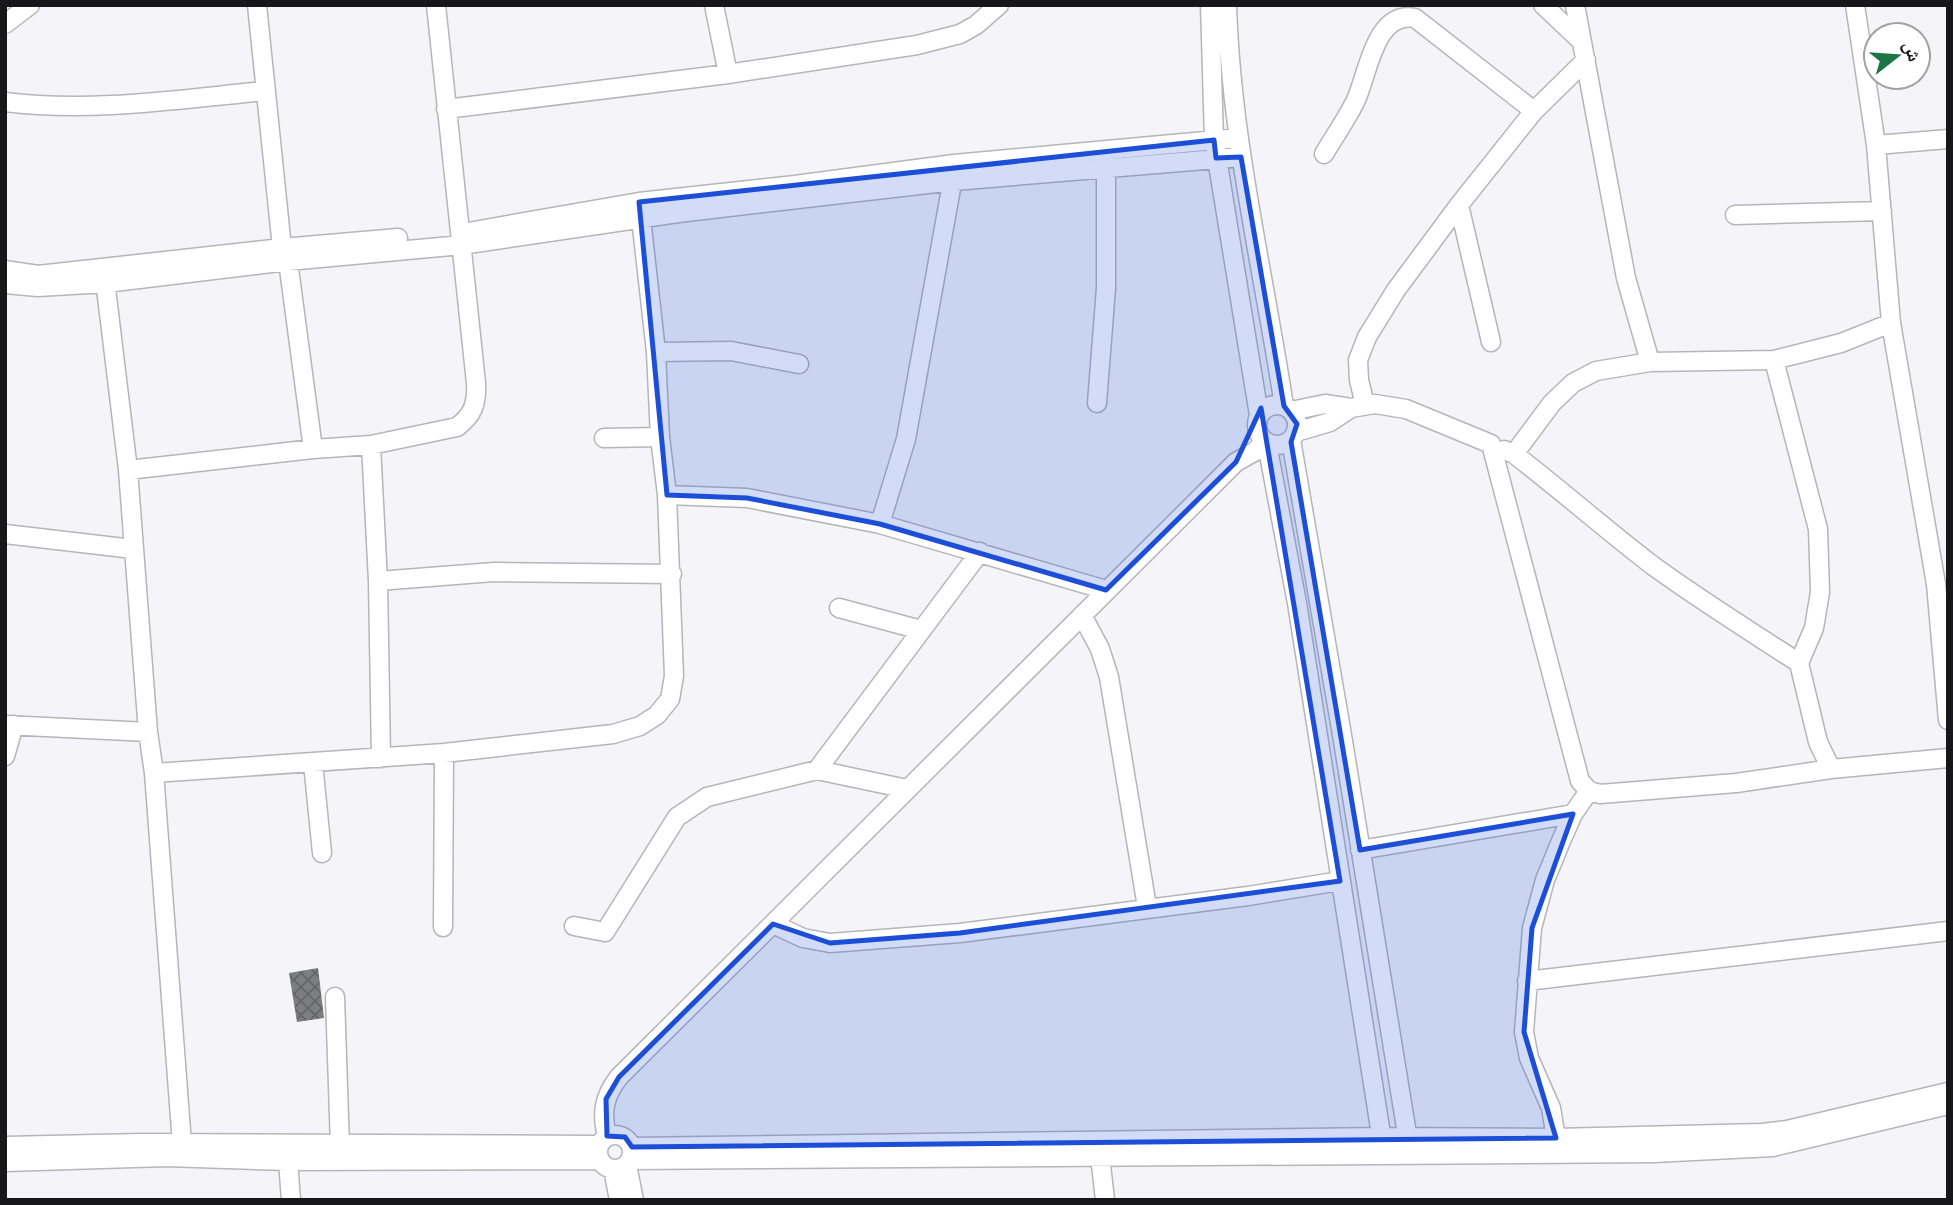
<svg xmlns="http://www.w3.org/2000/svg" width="1953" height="1205" font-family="'Libre Baskerville','Noto Naskh Arabic',serif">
  <defs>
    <pattern id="building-cross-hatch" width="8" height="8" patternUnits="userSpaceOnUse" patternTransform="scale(1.75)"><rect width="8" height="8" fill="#7d7e82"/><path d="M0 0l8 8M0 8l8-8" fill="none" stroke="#65666a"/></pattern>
  </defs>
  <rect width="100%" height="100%" fill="#f4f4f9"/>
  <path fill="url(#building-cross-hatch)" d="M318,968L324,1018L297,1022L289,973Z"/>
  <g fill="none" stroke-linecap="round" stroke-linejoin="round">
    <g stroke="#b5b5ba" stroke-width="21">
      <path id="minor" d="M257,5L282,248L288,261L313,449
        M714,5L728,74
        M1210,5L1214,140L1259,415
        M1227,5C1231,141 1264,273 1284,406
        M1543,5L1581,41
        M1575,5L1626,278L1650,362
        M1855,5L1876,145L1891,323L1936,584L1948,720
        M5,24L30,5
        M5,102C91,113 180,99 265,91
        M446,109L728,74L917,45L960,34L976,25L999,5
        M1876,145L1948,139
        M1324,154C1334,137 1346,120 1355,102C1368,76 1374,10 1415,18L1534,111
        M1459,205L1491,342
        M1735,215L1882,211
        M468,232L639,202L795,185L954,164L1238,138
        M5,270L38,275L282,248L398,238
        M104,272L128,470L148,732L154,773L183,1157
        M5,284L38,287L106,283L288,261L462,245L678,213L954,181L1241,157
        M656,352L731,351L799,364
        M1774,360L1818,529L1820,592L1814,628L1799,663L1818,742L1831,769
        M1097,403L1106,288V158
        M1257 425a20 20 0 1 1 40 0a20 20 0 1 1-40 0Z
        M1365,405L1359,380L1358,360L1367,337L1396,290L1459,205L1534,111L1586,60
        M1291,411L1325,404L1351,408L1375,404L1406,409L1491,444L1580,781L1589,791L1600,794L1736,783L1831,769L1948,758
        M1296,432L1330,422L1351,408
        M604,438L660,437
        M1291,440L1341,729L1409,1146
        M1267,444L1297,603L1383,1147
        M371,445L378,581L381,758
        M1504,450L1514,454C1561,490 1605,529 1652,565C1700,600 1750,631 1799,663
        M1514,454L1552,403L1573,383L1596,371L1650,362L1774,360L1841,343L1891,323
        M128,470L313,449L371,445L457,427C473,415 477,404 476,383L436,5
        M667,495L747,498L880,524L1106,590
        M880,524L906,439L954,172
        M5,534L133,549
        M378,581L494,572L672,574
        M839,608L921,630
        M1082,615L1100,649L1109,677L1147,907
        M5,725L148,732
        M5,756L14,725
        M313,763L322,853
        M817,770L980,552
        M154,773L444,753L613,734L640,726L657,715L670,699L674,676L667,495L660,437L656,352L640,209
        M1360,850L1573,814
        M773,924L803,938L830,943L960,933L1248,896L1340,881
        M574,926L605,932L677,817L707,797L817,770L907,789
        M443,927L444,753
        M1527,981L1948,931
        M335,997L340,1146
        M598 1152a17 17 0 1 1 34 0a17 17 0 1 1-34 0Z
        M607,1136C601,1113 604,1096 619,1077L1211,487L1236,462L1254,452L1265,442
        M1556,1138L1551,1108L1529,1058L1524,1032L1532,928L1545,880L1561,841L1573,814L1589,791
        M5,1146L141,1143L599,1145
        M632,1147L1381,1137L1556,1138L1762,1133L1787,1130L1948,1092
        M1100,1156L1105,1200
        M631,1160L1654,1153L1773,1147L1948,1105
        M288,1161L291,1200
        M5,1162L166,1157L288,1161L600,1160
        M627,1165L634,1200
        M613,1169L619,1200"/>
    </g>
    <use href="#minor" stroke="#fff" stroke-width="18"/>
  </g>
  <path fill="#1d4ed8" fill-opacity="0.2" stroke="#1d4ed8" stroke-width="5" stroke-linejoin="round" d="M1214,140L1216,158L1241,157L1284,406L1297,424L1291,442L1360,850L1573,814L1532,928L1524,1032L1556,1138L632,1147L625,1137L607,1136L606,1099L619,1077L773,924L830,943L960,933L1340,881L1261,408L1236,462L1106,590L880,524L747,498L667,495L639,202Z"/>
  <rect width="1953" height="1205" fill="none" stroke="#171719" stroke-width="14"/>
  <g transform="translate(1897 56) rotate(73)"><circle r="33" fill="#ffffff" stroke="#a2a2a3" stroke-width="2"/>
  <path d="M0-5L12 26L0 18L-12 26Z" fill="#1d7447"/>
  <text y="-10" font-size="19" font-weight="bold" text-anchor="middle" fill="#171719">ش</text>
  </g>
</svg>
